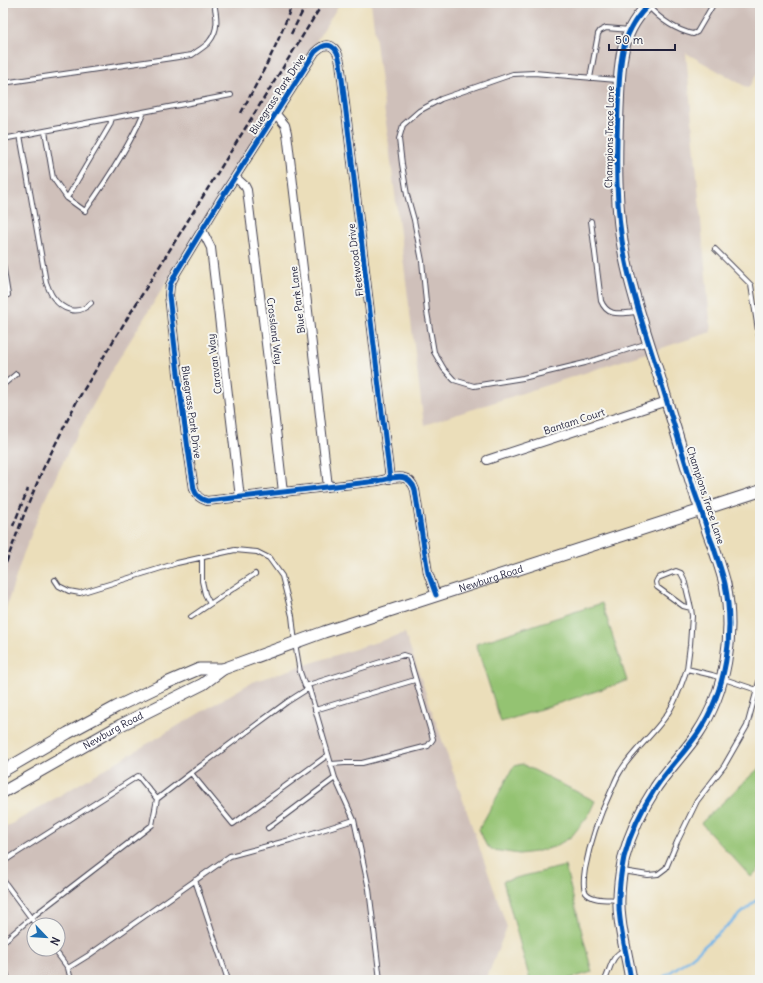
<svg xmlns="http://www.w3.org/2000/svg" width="763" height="983" font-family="Delius,sans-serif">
  <rect width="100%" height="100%" fill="#f6f6f2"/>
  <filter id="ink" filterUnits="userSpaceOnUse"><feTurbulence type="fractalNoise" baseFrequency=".025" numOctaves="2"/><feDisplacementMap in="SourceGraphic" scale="8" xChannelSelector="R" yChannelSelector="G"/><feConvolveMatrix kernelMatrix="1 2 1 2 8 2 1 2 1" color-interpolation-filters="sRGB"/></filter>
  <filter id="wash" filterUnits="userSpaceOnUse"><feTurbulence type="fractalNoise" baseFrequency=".012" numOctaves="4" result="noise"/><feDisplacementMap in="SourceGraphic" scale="16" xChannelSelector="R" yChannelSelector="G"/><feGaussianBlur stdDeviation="0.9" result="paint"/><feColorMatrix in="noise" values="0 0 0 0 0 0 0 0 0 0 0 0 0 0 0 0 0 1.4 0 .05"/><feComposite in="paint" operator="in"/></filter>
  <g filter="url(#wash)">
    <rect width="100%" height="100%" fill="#ebdeba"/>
    <path fill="#cfc0ba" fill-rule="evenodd" d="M3,3H340L115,365L75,438L46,497L23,555L3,617Z
      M371,3H760V70L748,88L686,53L711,332L424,425Z
      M405,633L507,927L486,980H3V829L252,682ZM34,925H58V949H34Z"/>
    <path fill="#94c372" stroke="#5b7256" d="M602,603L627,681L501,722L476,644Z
      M522,764L595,801L588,816L571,837L554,847L535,852L519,854L493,850L486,845L479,829L514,766Z
      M760,767V868L751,877L701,823Z
      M565,866L592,972L565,980H530L503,881Z"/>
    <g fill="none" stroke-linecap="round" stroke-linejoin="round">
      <path stroke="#72b5e8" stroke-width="2.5" d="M659,980L692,957L760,897"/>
    </g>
  </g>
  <g filter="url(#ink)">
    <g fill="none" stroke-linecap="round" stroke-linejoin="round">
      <g stroke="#403e4e" stroke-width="6">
        <path id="lane" d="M648,6C660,19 675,30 693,34L697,32L714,3
          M590,78L598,34L600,31L606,28L630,30
          M617,80L534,73L513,74L441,99L419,111L403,125L399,139L402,164L407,195L414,220L422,261L427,312L434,352L444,369L454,380L474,386L523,378L585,363L648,343
          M3,83L192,55C197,51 205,47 209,42C219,30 217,17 214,3
          M112,118L110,125L67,198L85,211C107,180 129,147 144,112
          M45,131L53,178L67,198
          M20,135L46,282C48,287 50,293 53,297C63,311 78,316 91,303
          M3,139L231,95
          M591,221L601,301C608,318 621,313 637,312
          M715,249L751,285L760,343
          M3,264L8,295L3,296
          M3,385L16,374
          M202,557V581L205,594L210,604L255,574
          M55,580L59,586L69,591L80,593L155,570L177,563L235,550L257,552L269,558L282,576L292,616L295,643L300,672L305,686L309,688L335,778L268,828
          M691,608L683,606L657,587L656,582L658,578L676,571L681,573L684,579L691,608L692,616L690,645L687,669L712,675L757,690
          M191,617L210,604
          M305,686L403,655L409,657L433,739L428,746L362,763H345L331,764
          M309,688L287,702L191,773L233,824L328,755
          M315,710L415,680
          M354,820L369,889L380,980
          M3,862L12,856L138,776L157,799
          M623,871L648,875L658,874L666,868L677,842L697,801L724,766L747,726L760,678
          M3,880L31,918L3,942
          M195,880L228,980
          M618,900C608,899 593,901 586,893C582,887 584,876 585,869C590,842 599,816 611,791C614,785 616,778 620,772C634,748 658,732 671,708C678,696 682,682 687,669
          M36,925L31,918L152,825L157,799L191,773
          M54,949L68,968L89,955L230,856L290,840L354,820L335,778
          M3,959L8,980
          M68,968L71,980
          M605,980C611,968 611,955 625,950"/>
      </g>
      <g stroke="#403e4e" stroke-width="10">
        <path id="street" d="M275,113L285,125L287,133L314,362L328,487
          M235,177L245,186L247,190L270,376L283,492
          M202,230L211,248L240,498
          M487,460L667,401
          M390,479L340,62C337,46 328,39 315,52L219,202L176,273L170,285L169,295C176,360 184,425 194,489C196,496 200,499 207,501L378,481C393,478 409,471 415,490L428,573L436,595"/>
      </g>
      <g stroke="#403e4e" stroke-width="13">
        <g id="secondary">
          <path id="s1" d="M3,771L68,733L116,707L164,684L199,669H223L324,632L760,491"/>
          <path id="s2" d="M3,792L121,725L203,684L223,669"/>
          <path d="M631,980C628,960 622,939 620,919C617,898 620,877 624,857C630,834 643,807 656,787C669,768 685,752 698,733C726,691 735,634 725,584C722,571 717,558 713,545C708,534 705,522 701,510C698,501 694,491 691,481C683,455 675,428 667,402C653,354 635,307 625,258C615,208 616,158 618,108C620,67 618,32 651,3"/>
        </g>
      </g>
      <use href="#lane" stroke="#fff" stroke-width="4"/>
      <use href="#street" stroke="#fff" stroke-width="8"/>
      <use href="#secondary" stroke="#fff" stroke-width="11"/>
      <path stroke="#22223b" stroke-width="2.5" stroke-dasharray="6 3" stroke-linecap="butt" d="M291,34L307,3
        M241,113C259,79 281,40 292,3
        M13,526L28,489
        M3,571L25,512L43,469L77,401L115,338L323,3"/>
      <g stroke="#f6f6f2" stroke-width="8">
        <path id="cycleway" d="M390,479L340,62C337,46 328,39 315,52L219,202L176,273L170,285L169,295C176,360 184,425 194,489C196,496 200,499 207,501L378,481C393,478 409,471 415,490L428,573L436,595
          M631,980C628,960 622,939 620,919C617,898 620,877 624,857C630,834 643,807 656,787C669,768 685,752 698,733C726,691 735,634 725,584C722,571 717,558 713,545C708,534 705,522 701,510C698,501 694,491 691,481C683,455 675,428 667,402C653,354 635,307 625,258C615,208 616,158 618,108C620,67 618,32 651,3"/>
      </g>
      <use href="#cycleway" stroke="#0057b8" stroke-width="5"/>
    </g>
  </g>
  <g text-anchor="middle" stroke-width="4" stroke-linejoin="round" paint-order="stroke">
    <g font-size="10" fill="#22223b" stroke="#f6f6f2">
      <text transform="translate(277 94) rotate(-57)" y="4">Bluegrass Park Drive</text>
      <text transform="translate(609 137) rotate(-89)" y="4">Champions Trace Lane</text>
      <text transform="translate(355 260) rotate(-97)" y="4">Fleetwood Drive</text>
      <text transform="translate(297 300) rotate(-97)" y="4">Blue Park Lane</text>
      <text transform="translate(275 331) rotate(83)" y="4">Crossland Way</text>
      <text transform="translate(214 364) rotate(-97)" y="4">Caravan Way</text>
      <text transform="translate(192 412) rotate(82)" y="4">Bluegrass Park Drive</text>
      <text transform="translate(574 421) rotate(-18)" y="4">Bantam Court</text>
      <text transform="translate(706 495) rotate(72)" y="4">Champions Trace Lane</text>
      <text dy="4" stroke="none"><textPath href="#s1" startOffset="528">Newburg Road</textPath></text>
      <text dy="4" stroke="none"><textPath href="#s2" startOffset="126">Newburg Road</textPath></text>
    </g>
  </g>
  <rect width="763" height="983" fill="none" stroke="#f6f6f2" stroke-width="16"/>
  <g transform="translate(46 937) rotate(115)"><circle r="19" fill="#f6f6f2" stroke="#a1a1a9"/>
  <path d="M0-3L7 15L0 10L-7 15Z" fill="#1f6fb2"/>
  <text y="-6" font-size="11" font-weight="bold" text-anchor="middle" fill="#22223b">N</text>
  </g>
  <path d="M609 44v6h66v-6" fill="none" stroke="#22223b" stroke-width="2"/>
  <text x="615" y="44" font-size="12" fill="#22223b" stroke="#f6f6f2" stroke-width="3" paint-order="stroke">50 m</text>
</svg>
